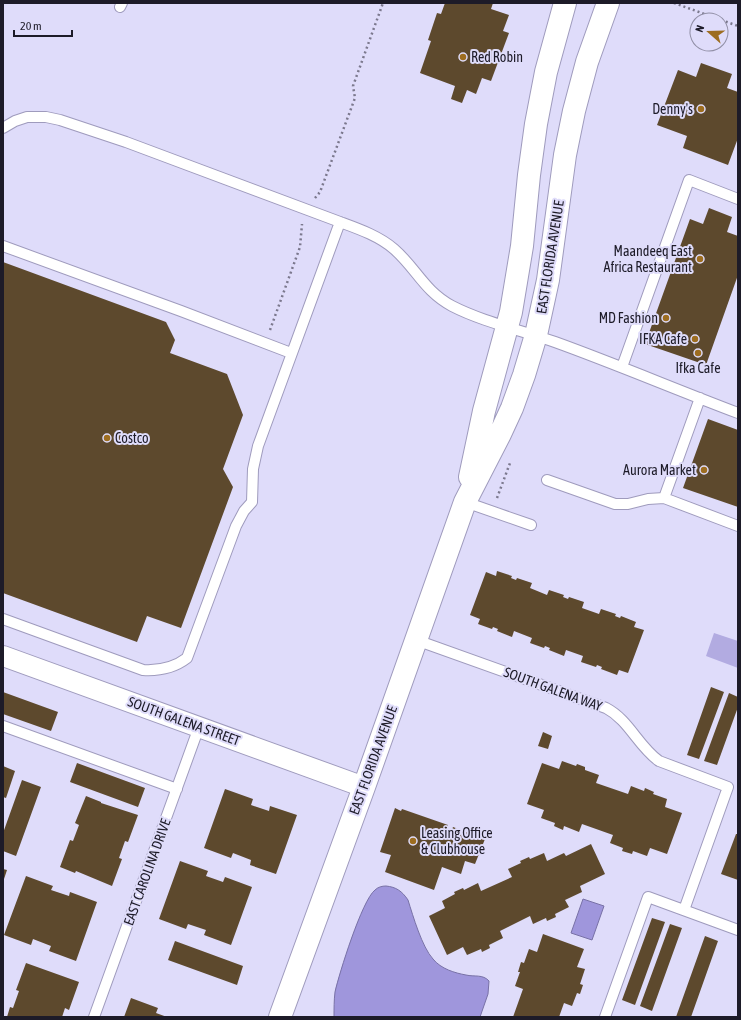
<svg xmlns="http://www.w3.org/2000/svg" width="741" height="1020" font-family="'Asap Condensed',sans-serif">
  <rect width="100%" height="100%" fill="#dfdcfa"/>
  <path fill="#b2abe1" d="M714,633L738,641V668L706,656Z"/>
  <path fill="#9f96dc" stroke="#7871a6" d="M386,886C396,887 402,891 408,900C413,916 422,947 433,959C441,969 455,973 466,975C474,977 483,974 489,981L488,994L480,1017H334C334,1009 334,1000 335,992C339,974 362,900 375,890C378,887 382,886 386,886Z
    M583,899L604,906L592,940L571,933Z"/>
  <path fill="#5d492d" d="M445,3H493L491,9L509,15L503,31L509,33L491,81L482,78L476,94L467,90L462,103L451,99L455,86L420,73L431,41L428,40L437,13L441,14Z
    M701,63L732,74L727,88L738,92V138L728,165L683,148L687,136L657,125L678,70L696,77Z
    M709,208L732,217L727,232L738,236V275L706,365L645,344L690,219L703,224Z
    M3,262L166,322L175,340L170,353L227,374L243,415L223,469L233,487L181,628L147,616L137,642L3,593Z
    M708,419L738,430V507L683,488Z
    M497,571L512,576L511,578L516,580L517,578L532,583L530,588L547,595L549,590L564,595L563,597L568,599L569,597L584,602L582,608L599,614L601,609L616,614L615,616L620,618L621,616L636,622L634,627L644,630L628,673L619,670L617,675L601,669L602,667L597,665L596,667L581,662L583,656L566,650L564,656L549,650L550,648L545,646L544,648L530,643L532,638L514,631L512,637L497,631L498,629L493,627L492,629L478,624L480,619L470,615L486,572L496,576Z
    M711,687L724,692L699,759L687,755Z
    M3,692L58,712L51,731L3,714Z
    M729,693L738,697V707L717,765L704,761Z
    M543,732L552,736L548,749L538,746Z
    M562,761L576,766L577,764L585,767V770L599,775L596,783L628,794L631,786L644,791L645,788L654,792L653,794L667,799L665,807L682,813L667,854L650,848L647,856L633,851L632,854L622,851L623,848L610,843L613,835L582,824L579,832L564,826L563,830L554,826L555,823L541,818L544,810L527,804L542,763L559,769Z
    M77,763L145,788L138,807L70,782Z
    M3,766L15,771L6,798L3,797Z
    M22,780L41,787L16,856L3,851V833Z
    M225,789L253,799L251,805L269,811L270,806L297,815L276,874L250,865L251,860L233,853L231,858L204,848Z
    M86,796L101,802V803L138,815L128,842L125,841L119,858L122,859L112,886L76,871L75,873L60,867L70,840L73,841L79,825L75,823Z
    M395,808L401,811L402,809L448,825L446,830L451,832L453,827L485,839L475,864L465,861L461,874L442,867L434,890L385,872L391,855L380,852Z
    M736,834H738V880L721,874Z
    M591,844L605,874L580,886L582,892L565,900L569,907L555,914L556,917L547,921L546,918L533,924L530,916L500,931L503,938L489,945L490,948L482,952L481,949L467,955L463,947L447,955L429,916L445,908L442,901L455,894L454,892L463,888L464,890L478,883L481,891L512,877L508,869L521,863L520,861L529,857L530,859L544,853L547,861L564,853L566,856Z
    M180,861L208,871L206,876L223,882L225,877L252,887L231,945L204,935L206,930L188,924L186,929L159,919Z
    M3,869L7,870L3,882Z
    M26,876L53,886L51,890L69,896L70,892L97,902L76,961L49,951L51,946L33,939L31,945L4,935Z
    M652,918L665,922L635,1005L622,1000Z
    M670,924L682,928L652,1011L640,1006Z
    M543,934L584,949L577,967L585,969L580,984L583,985L580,994L577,993L572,1006L564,1003L559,1017H513L523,989L515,986L520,972H518L521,962L524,963L529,949L537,952Z
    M705,936L718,941L691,1017H676Z
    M175,941L243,966L237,985L168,960Z
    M26,963L79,982L69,1010L65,1008L62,1017H7L10,1007L13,1008L19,991L16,990Z
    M131,998L158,1008L156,1013L167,1017H124Z"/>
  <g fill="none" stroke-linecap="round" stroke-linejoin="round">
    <g stroke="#9f9bbd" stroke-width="12">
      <path id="service" d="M120,7L122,3
        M3,128L15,121L27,117H46L60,120L126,142L340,222C359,229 379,236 394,249C416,268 424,291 452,306C483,322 521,330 555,342C616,364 677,390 738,413
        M3,246L181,311L291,353
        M622,367L689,180L738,199
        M547,480L615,504H628L648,499L664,498L738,526
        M664,498L700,398
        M465,502L531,525
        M3,619L143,670C160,671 174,668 187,658L236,526L244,511L252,502L253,469L258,446L340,222
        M416,640L606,708C629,720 638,746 659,761L728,787L684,910
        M3,726L177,789
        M94,1017L199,727
        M605,1017L648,897L738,930"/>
    </g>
    <g stroke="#9f9bbd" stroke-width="22">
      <path id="minor" d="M3,656L364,787"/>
    </g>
    <g stroke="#9f9bbd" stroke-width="24">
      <path id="secondary" d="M470,477L484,411L511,312L522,246L529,175L536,124L546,72L565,3
        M280,1017L364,787L465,502L500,434L512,408L524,375L536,335L548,280L565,155L574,111L587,62L608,3"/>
    </g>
    <path stroke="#7b788d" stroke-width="2.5" stroke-dasharray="2 3" stroke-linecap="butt" d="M674,3L738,26
      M315,198L320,192L355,98L353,86L383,3
      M270,330L300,247L302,224
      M497,498L510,463"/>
    <use href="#service" stroke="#fff" stroke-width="10"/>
    <use href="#minor" stroke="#fff" stroke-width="20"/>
    <use href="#secondary" stroke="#fff" stroke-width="22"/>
  </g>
  <g fill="#9d6d20" stroke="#dfdcfa" stroke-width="1.5">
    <circle cx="463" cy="57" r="4"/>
    <circle cx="701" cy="109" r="4"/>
    <circle cx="700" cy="259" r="4"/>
    <circle cx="666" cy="318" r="4"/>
    <circle cx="695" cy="339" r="4"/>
    <circle cx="698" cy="353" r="4"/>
    <circle cx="107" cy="438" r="4"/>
    <circle cx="704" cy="470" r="4"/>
    <circle cx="413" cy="841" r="4"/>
  </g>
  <g text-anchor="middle" stroke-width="4" stroke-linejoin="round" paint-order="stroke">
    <g font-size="14" fill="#1d1b28" stroke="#dfdcfa" text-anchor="end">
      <text x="471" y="62" text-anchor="start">Red Robin</text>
      <text x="693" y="114">Denny's</text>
      <text x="692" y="256">Maandeeq East<tspan x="692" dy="16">Africa Restaurant</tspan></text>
      <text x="658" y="323">MD Fashion</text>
      <text x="687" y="344">IFKA Cafe</text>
      <text x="698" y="373" text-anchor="middle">Ifka Cafe</text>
      <text x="115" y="443" text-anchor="start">Costco</text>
      <text x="696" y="475">Aurora Market</text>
      <text x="421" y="838" text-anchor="start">Leasing Office<tspan x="421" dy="16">&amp; Clubhouse</tspan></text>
    </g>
    <g font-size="14" fill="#1d1b28" stroke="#dfdcfa">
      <text transform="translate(550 257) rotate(-81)" y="5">EAST FLORIDA AVENUE</text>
      <text transform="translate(553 689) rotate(20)" y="5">SOUTH GALENA WAY</text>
      <text transform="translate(184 721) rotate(20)" y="5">SOUTH GALENA STREET</text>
      <text transform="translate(373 760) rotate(-70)" y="5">EAST FLORIDA AVENUE</text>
      <text transform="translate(147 872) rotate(-70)" y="5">EAST CAROLINA DRIVE</text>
    </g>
  </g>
  <rect width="741" height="1020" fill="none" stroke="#1d1b28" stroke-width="8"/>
  <g transform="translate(709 32) rotate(290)"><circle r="19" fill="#dfdcfa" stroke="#918fa6"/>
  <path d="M0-3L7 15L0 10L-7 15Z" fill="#9d6d20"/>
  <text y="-6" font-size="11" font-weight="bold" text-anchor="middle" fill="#1d1b28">N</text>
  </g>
  <path d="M14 30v6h58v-6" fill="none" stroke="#1d1b28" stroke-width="2"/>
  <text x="20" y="30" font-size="12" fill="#1d1b28" stroke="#dfdcfa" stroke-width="3" paint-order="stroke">20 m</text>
</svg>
